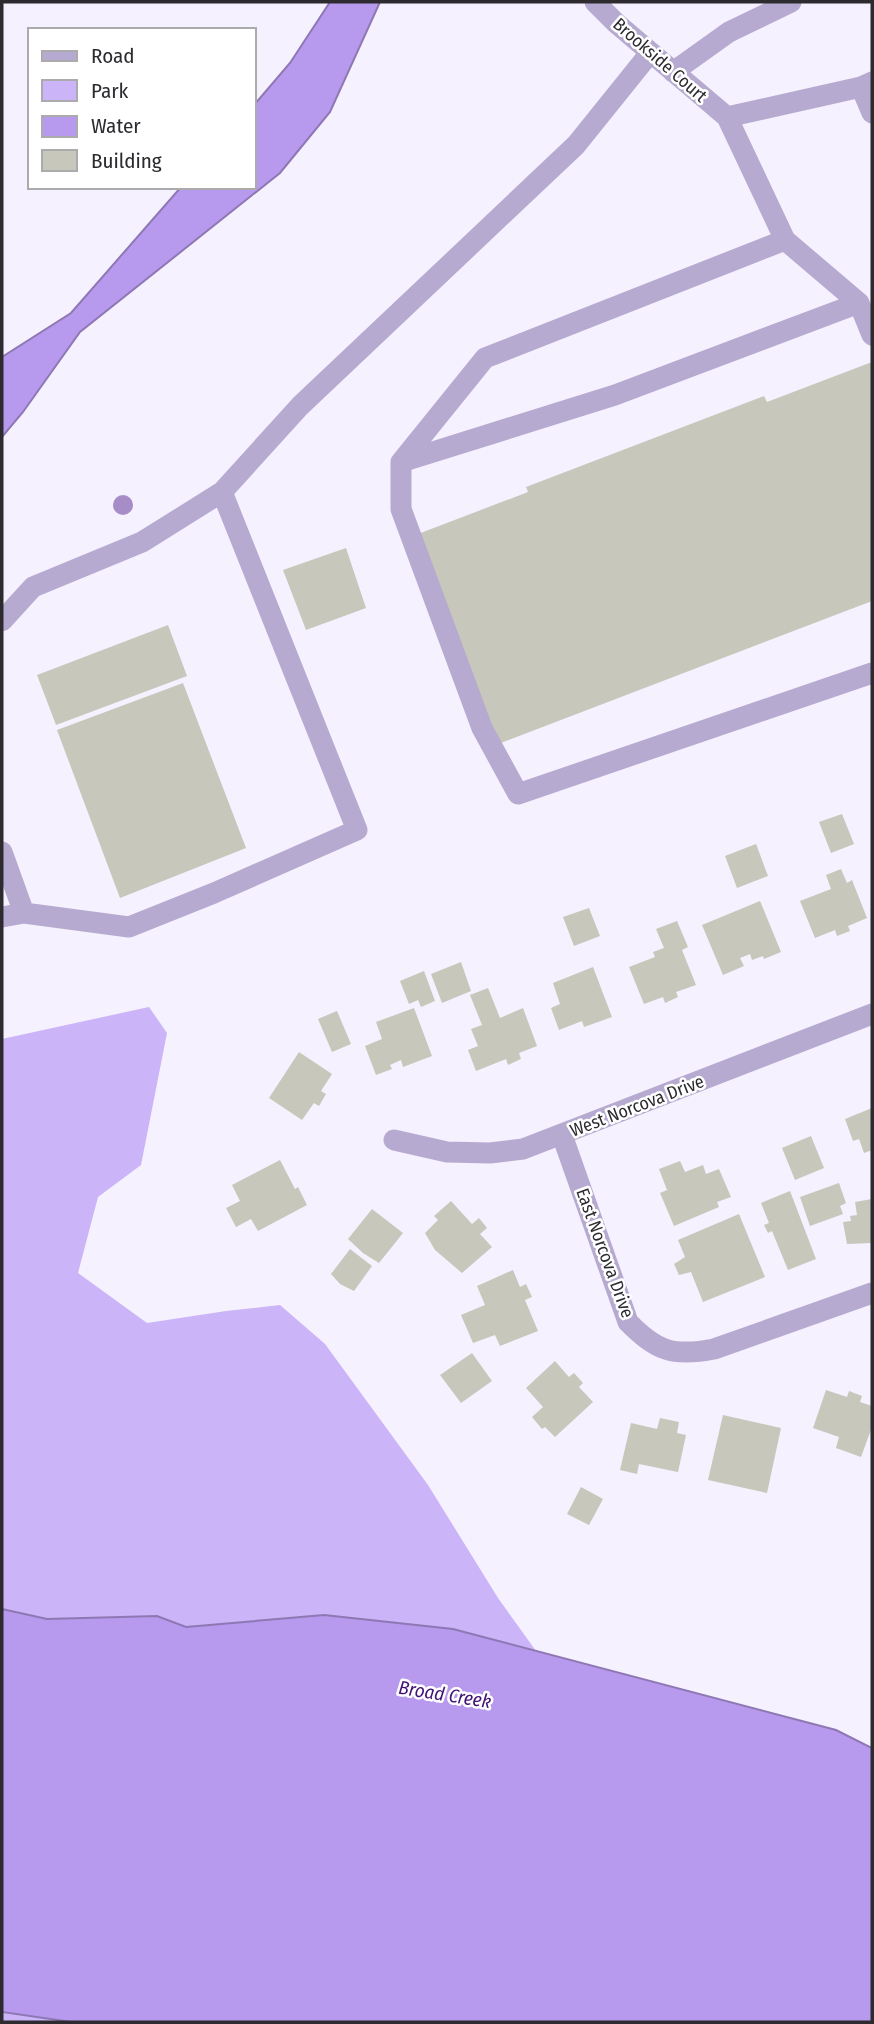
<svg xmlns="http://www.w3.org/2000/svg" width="874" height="2024" font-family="'Fira Sans Condensed',sans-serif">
  <rect width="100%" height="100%" fill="#f5f1fe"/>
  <path fill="#cbb4f7" d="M149,1007L167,1033L141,1165L98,1197L78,1273L147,1323L226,1311L280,1305L325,1344L428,1485L498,1598L536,1651L453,1629L324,1615L186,1627L157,1616L47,1619L2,1609V1039Z
    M2,2012L71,2022H2Z"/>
  <path fill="#b799ed" stroke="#8e78b4" stroke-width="2" d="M330,2H380L330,112L280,173L80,332L23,412L2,437V357L71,313L181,187H254V105L290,63Z
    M2,1609L47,1619L157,1616L186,1627L324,1615L453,1629L836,1730L872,1748V2022H71L2,2012Z"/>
  <path fill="#c7c7bb" d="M872,362V601L498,744L418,534L528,492L526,487L764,396L767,402Z
    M346,548L366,608L306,630L283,570Z
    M168,625L187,676L56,725L37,675Z
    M183,683L246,848L120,898L57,730Z
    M842,814L854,844L831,853L819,822Z
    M756,844L768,876L737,888L725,856Z
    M841,869L847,883L852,880L867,918L848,926L850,931L837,936L835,930L815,938L800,901L831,889L826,875Z
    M760,901L781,952L764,959L763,956L752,960L750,954L740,958L744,966L723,975L702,925Z
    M589,908L600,936L574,946L563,917Z
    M677,921L688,947L682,950L696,985L676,992L678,997L665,1003L663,997L644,1004L629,967L655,957L653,952L664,948L656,929Z
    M461,962L471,991L442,1003L431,974Z
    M593,967L612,1017L584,1027L582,1021L559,1030L551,1008L560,1004L553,983Z
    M424,971L435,1001L421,1007L418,1000L409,1004L400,981Z
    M488,988L500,1018L523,1008L537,1046L519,1053L521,1059L508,1065L506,1059L476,1071L468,1050L478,1046L471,1029L482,1025L470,995Z
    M414,1008L432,1056L403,1067L401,1060L390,1065L392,1069L376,1075L365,1046L382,1039L376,1022Z
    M337,1011L351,1044L332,1052L318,1019Z
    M299,1052L332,1074L321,1091L326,1094L319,1106L314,1103L302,1120L269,1098Z
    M872,1108V1150L864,1153L859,1139L853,1141L845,1119Z
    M811,1136L824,1168L795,1180L782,1148Z
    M280,1160L295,1189L298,1187L307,1205L258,1231L251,1219L236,1227L226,1208L240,1201L232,1185Z
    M680,1161L685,1172L703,1165L706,1174L719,1169L731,1197L717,1202L719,1207L674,1226L660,1193L667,1190L659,1169Z
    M839,1183L846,1203L840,1206L843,1214L810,1226L800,1197Z
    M790,1191L816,1259L788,1270L772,1231L768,1233L764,1225L769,1223L761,1203Z
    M872,1199V1243L847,1244L843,1222L851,1221L850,1216L857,1215L855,1202Z
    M451,1201L472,1224L479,1218L487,1228L480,1234L492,1247L462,1273L435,1250L425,1233L438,1220L434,1216Z
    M372,1209L403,1233L379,1263L363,1253L348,1239Z
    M739,1214L765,1277L703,1302L691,1272L679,1275L674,1264L685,1257L678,1240Z
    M350,1249L372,1266L354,1291L340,1284L331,1274Z
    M513,1270L520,1287L526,1284L532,1297L525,1300L538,1331L500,1346L495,1335L473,1343L461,1315L485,1305L477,1286Z
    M472,1353L492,1381L461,1403L440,1375Z
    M555,1361L569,1377L574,1373L583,1383L579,1387L593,1402L555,1437L545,1427L542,1429L532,1417L543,1407L526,1388Z
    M826,1390L847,1397L849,1391L862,1396L860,1402L872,1406V1427L861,1457L836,1448L839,1437L813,1428Z
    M723,1415L781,1428L767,1493L708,1480Z
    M660,1418L679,1422L677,1433L686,1435L678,1472L639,1464L637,1474L620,1470L631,1423L657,1429Z
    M581,1487L603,1499L589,1525L567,1514Z"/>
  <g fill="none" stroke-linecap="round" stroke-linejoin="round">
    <path stroke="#b7aad0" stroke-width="21" d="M595,2L616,23L727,117L785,240L485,358L401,462L615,395L859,303
      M673,72L729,32L791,2
      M861,87L872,113
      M727,117L861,87L872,82
      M785,240L859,303L872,335
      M401,462V509L482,728L518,794L872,673
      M2,621L33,587L142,542L222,492L300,406L576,145L650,53
      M2,852L24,913
      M2,917L24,913L129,927L214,893L357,830L222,492
      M562,1135L628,1322C656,1351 673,1357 714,1349L872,1293
      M394,1140L447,1152L490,1153L523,1149L872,1014"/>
  </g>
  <circle fill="#a68dc8" cx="123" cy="505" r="10"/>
  <g text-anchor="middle" stroke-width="5" stroke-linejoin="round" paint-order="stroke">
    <g font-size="18" fill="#2d2b30" stroke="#fff">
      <text transform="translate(660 60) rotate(41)" y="6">Brookside Court</text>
      <text transform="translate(637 1106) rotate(-21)" y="6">West Norcova Drive</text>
      <text transform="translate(605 1253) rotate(70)" y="6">East Norcova Drive</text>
    </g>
    <g font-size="19" font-style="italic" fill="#421274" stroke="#fff">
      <text transform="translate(445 1694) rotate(9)" y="7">Broad Creek</text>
    </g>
  </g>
  <rect width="874" height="2024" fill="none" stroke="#2d2b30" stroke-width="7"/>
  <rect x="28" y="28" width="228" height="161" fill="#ffffff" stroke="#abaaac" stroke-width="2"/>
  <rect x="42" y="51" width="35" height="10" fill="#b7aad0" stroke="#abaaac" stroke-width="2"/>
  <text x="91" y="63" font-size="21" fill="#2d2b30">Road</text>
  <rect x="42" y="80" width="35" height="21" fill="#cbb4f7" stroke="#abaaac" stroke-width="2"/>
  <text x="91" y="98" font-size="21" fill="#2d2b30">Park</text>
  <rect x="42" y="116" width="35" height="21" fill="#b799ed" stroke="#abaaac" stroke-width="2"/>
  <text x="91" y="133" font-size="21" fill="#2d2b30">Water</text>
  <rect x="42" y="150" width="35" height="21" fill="#c7c7bb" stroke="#abaaac" stroke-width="2"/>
  <text x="91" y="168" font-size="21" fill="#2d2b30">Building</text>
</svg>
